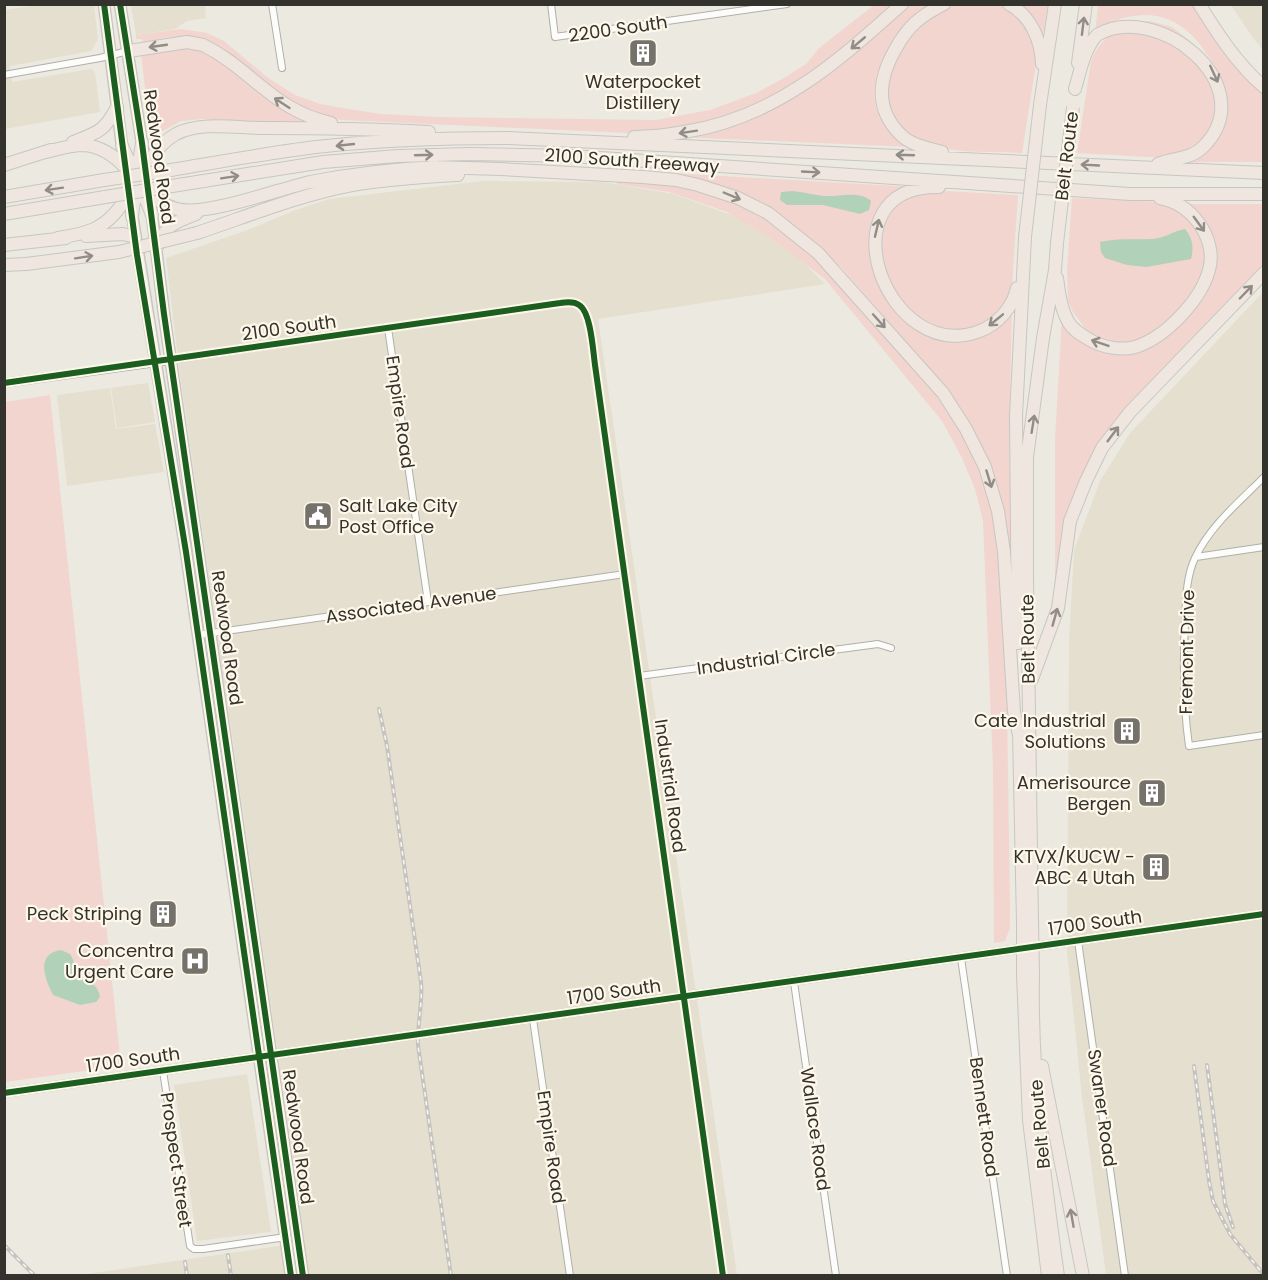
<svg xmlns="http://www.w3.org/2000/svg" width="1268" height="1280" font-family="Poppins,sans-serif">
  <rect width="100%" height="100%" fill="#ece9e1"/>
  <path fill="#e4dfcf" d="M37,5H94L98,39L91,51L10,66L12,82L91,69L95,72L100,112L5,129L4,10Z
    M131,5H205L206,18L187,21L175,29L136,35Z
    M1231,5H1263V50L1253,38Z
    M483,181L602,182L673,194L734,216L797,256L825,284L598,319L737,1275L73,1276L305,1242L180,375L166,258L248,230L293,211L329,199Z
    M1263,292V1275H1106L1082,1097L1067,951L1069,640L1074,550L1100,481L1130,433Z
    M148,383L155,422L117,428L111,388Z
    M110,388L116,429L155,424L164,472L67,486L57,395Z
    M247,1074L271,1232L197,1241L174,1085Z"/>
  <path fill="#f2d5ce" d="M874,5H898L800,84L724,119L663,132L628,133L342,120L326,117L297,106L213,44C187,32 170,37 143,42L142,39H136V35L181,29L207,33L224,41L267,77L295,95L320,104L348,109L381,114L436,117L656,120L710,110L756,93L786,77L807,63L819,48Z
    M908,5H935L901,37L879,99L911,147L678,137L724,127L845,58Z
    M948,5H1007L1028,24L1037,58L1022,153C987,151 945,155 913,138C902,132 894,121 891,110C877,65 914,28 948,5Z
    M1019,5H1048L1043,33L1039,32Z
    M1098,5H1192C1213,37 1233,70 1263,94V162H1186C1197,154 1211,147 1218,136C1224,126 1222,115 1221,105C1221,97 1222,89 1221,82C1219,72 1212,61 1206,53C1189,27 1166,11 1134,16C1119,18 1108,22 1098,34L1095,33Z
    M1150,21L1172,27L1189,40L1197,50L1219,105L1210,132L1192,151L1165,158L1077,153L1091,61C1102,35 1122,22 1150,21Z
    M177,46L204,49L310,120L309,124L202,119L181,121L163,131L155,130L149,124L141,53Z
    M670,173L914,187L901,194L872,242L913,325L929,335L944,339L1012,312L1009,434L1012,575L1004,515L935,375L840,266L802,233L696,179Z
    M617,181L675,185L718,195L762,214L798,240L954,411L994,499L1006,640L1010,909V928L1005,941L994,943L993,769L983,521L975,489L962,458L942,421L825,279L780,245L727,212L669,192L617,184Z
    M945,191L1018,195L1012,287L1007,301L1002,310L983,326L949,333L910,313L890,284L879,256L884,223L890,212L909,196L921,192Z
    M1072,198L1165,202L1173,205L1203,232L1209,264L1182,312L1139,342L1120,344L1101,339L1085,328L1073,312L1068,301L1067,270Z
    M1190,204H1263V273L1147,392L1085,480L1058,578H1055V439L1062,318L1123,350L1184,320L1215,247L1208,225Z
    M50,395L121,1066L5,1082V402Z"/>
  <path fill="#b1d1b9" d="M792,191C803,192 814,195 825,196C839,197 859,190 871,201L869,210L860,214L823,205H787L780,200L781,192Z
    M1185,229C1193,239 1194,247 1191,259L1146,267L1127,265L1105,258L1101,252L1100,242C1118,238 1135,240 1153,239C1165,238 1173,231 1185,229Z
    M61,950L70,954C75,961 75,972 80,977C90,986 97,981 100,997L96,1002L80,1005L53,995C45,979 35,954 61,950Z"/>
  <g fill="none" stroke-linecap="round" stroke-linejoin="round">
    <g stroke="#b1afa9" stroke-width="8">
      <path id="minor" d="M272,4L282,68
        M551,4L555,37L787,4
        M4,75L100,58L128,51
        M388,328L428,602
        M171,360L565,302L578,304L585,312L589,324L723,1276
        M1264,477C1239,502 1210,526 1195,558C1186,577 1186,600 1185,621C1183,663 1183,704 1189,746L1264,735
        M1196,557L1264,547
        M198,635L625,574
        M639,676L878,644L891,648
        M1078,941L1125,1276
        M961,958L1007,1276
        M794,982L836,1276
        M533,1019L570,1276
        M163,1071L190,1246L194,1249H203L286,1237"/>
    </g>
    <g stroke="#b1afa9" stroke-width="10">
      <path id="tertiary" d="M4,383L171,360
        M4,1093L1264,914"/>
    </g>
    <g stroke="#c7c6c2" stroke-width="13">
      <path id="primary" d="M104,4L123,154
        M120,4L143,150
        M151,207L164,314L303,1276
        M131,208L186,552L291,1276"/>
    </g>
    <g stroke="#c7c6c2" stroke-width="14">
      <path id="motorway" d="M1009,4C1031,16 1041,40 1042,64
        M1199,4C1218,34 1237,64 1264,87
        M129,51L187,42L203,45C252,69 272,110 331,123
        M1078,63L1086,4
        M1075,89C1080,72 1084,49 1097,35C1157,0 1263,85 1204,146C1191,160 1174,157 1158,164
        M1040,105L1055,4
        M634,137C651,137 668,135 684,132C775,118 836,63 902,4
        M73,142C97,133 105,131 117,107
        M122,146C133,171 148,202 177,209C204,217 279,189 310,182C351,174 395,169 437,167
        M46,152C58,149 71,145 83,145C118,147 142,185 152,215
        M942,152C928,148 910,145 900,134C874,108 879,77 896,48C901,39 908,29 916,22C924,15 934,9 944,4
        M4,165L51,150
        M430,167L501,169L643,177L676,180L698,185L738,198L768,213L818,253L943,393L966,429L985,467L998,511L1004,552L1014,712L1020,740
        M171,170C219,162 267,153 316,147C380,140 444,138 508,138L1264,173
        M172,186L323,162L398,156L469,154L572,156L1130,194H1264
        M939,187C821,185 886,367 980,331C998,324 1013,307 1017,288
        M4,197L104,180
        M4,214L105,197
        M132,216C135,186 148,150 176,134C201,121 237,128 263,128C319,128 373,129 429,132
        M197,233C248,216 299,195 352,185C387,179 423,177 458,175
        M86,236L123,234L135,237
        M58,238C70,236 83,234 94,229C126,214 138,175 142,143
        M4,245L66,238
        M156,249C166,225 172,223 196,214
        M4,265L26,264
        M1057,278C1059,293 1061,310 1069,323C1074,331 1082,335 1090,340C1102,347 1121,351 1135,347C1165,338 1201,300 1209,270C1214,254 1208,235 1198,222C1189,210 1176,201 1160,198
        M1018,643L1016,416L1025,237
        M1032,679L1058,608L1070,521L1086,481L1102,448L1130,412L1264,273
        M1019,733L1023,923
        M1032,922L1027,576V457L1043,338L1055,270L1057,243
        M1033,973C1031,1074 1044,1176 1058,1276
        M1023,975L1029,1120L1048,1276
        M1042,1066L1083,1276"/>
    </g>
    <use href="#minor" stroke="#fcfcfa" stroke-width="6"/>
    <use href="#tertiary" stroke="#fcfcfa" stroke-width="8"/>
    <use href="#primary" stroke="#f4efea" stroke-width="10"/>
    <use href="#motorway" stroke="#efe6df" stroke-width="12"/>
    <g stroke="#c4c3c1" stroke-width="4">
      <path id="rail" d="M379,709L387,746L421,982C423,1003 417,1024 418,1045L451,1276
        M1207,1065L1225,1204L1233,1227
        M1194,1066L1209,1181L1213,1201L1230,1234L1264,1275
        M4,1245L35,1276
        M228,1255L231,1276
        M185,1262L187,1276"/>
    </g>
    <use href="#rail" stroke="#fef8ea" stroke-width="1.5" stroke-dasharray="4.5" stroke-linecap="butt"/>
    <g stroke="#c7c6c2" stroke-width="14" stroke-linecap="butt">
      <path id="motorway-bridge" d="M104,180L171,170
        M105,197L172,186
        M1025,237L1040,105
        M1057,243L1073,107
        M26,264L119,252L197,233
        M1032,922L1033,973
        M1023,923V975"/>
    </g>
    <use href="#motorway-bridge" stroke="#efe6df" stroke-width="12"/>
    <g stroke="#fef8ea" stroke-width="10">
      <path id="cycleway" d="M104,4L137,255L186,552L291,1276
        M120,4L142,143L164,314L303,1276
        M4,383L560,303C566,302 574,301 579,305C591,312 593,351 595,365L723,1276
        M4,1093L1264,914"/>
    </g>
    <use href="#cycleway" stroke="#1b5e20" stroke-width="6"/>
  </g>
  <defs><path id="oneway-shaft" d="M-6 0H5M1.5-3L5.5 0L1.5 3" fill="none" stroke-width="1.6" stroke-linecap="round" stroke-linejoin="round" transform="scale(1.5)"/></defs>
  <g stroke="#928c86">
    <use href="#oneway-shaft" transform="translate(1083 26) rotate(-83)"/>
    <use href="#oneway-shaft" transform="translate(858 43) rotate(140)"/>
    <use href="#oneway-shaft" transform="translate(158 46) rotate(172)"/>
    <use href="#oneway-shaft" transform="translate(1214 74) rotate(65)"/>
    <use href="#oneway-shaft" transform="translate(282 103) rotate(-147)"/>
    <use href="#oneway-shaft" transform="translate(688 132) rotate(171)"/>
    <use href="#oneway-shaft" transform="translate(345 145) rotate(174)"/>
    <use href="#oneway-shaft" transform="translate(424 155) rotate(-2)"/>
    <use href="#oneway-shaft" transform="translate(905 155) rotate(-178)"/>
    <use href="#oneway-shaft" transform="translate(1090 165) rotate(-177)"/>
    <use href="#oneway-shaft" transform="translate(811 172) rotate(3)"/>
    <use href="#oneway-shaft" transform="translate(230 177) rotate(-9)"/>
    <use href="#oneway-shaft" transform="translate(54 189) rotate(171)"/>
    <use href="#oneway-shaft" transform="translate(732 196) rotate(23)"/>
    <use href="#oneway-shaft" transform="translate(1199 224) rotate(54)"/>
    <use href="#oneway-shaft" transform="translate(877 228) rotate(-77)"/>
    <use href="#oneway-shaft" transform="translate(84 257) rotate(-9)"/>
    <use href="#oneway-shaft" transform="translate(1246 292) rotate(-46)"/>
    <use href="#oneway-shaft" transform="translate(996 320) rotate(141)"/>
    <use href="#oneway-shaft" transform="translate(879 321) rotate(48)"/>
    <use href="#oneway-shaft" transform="translate(1100 343) rotate(-161)"/>
    <use href="#oneway-shaft" transform="translate(1033 424) rotate(-81)"/>
    <use href="#oneway-shaft" transform="translate(1113 434) rotate(-53)"/>
    <use href="#oneway-shaft" transform="translate(989 479) rotate(73)"/>
    <use href="#oneway-shaft" transform="translate(1055 617) rotate(-74)"/>
    <use href="#oneway-shaft" transform="translate(1072 1218) rotate(-100)"/>
  </g>
  <defs>
    <g id="building-square" transform="scale(1.5)"><rect x="-9" y="-9" width="18" height="18" rx="4" fill="#74726b" stroke="#fef8ea"/><path d="M-4-6H4V6H1V3H-1V6H-4ZM-2.5-4.3h1.7v1.8h-1.7ZM.8-4.3h1.7v1.8H.8ZM-2.5-1h1.7V.8h-1.7ZM.8-1h1.7V.8H.8Z" fill="#fff"/></g>
    <g id="civic-square" transform="scale(1.5)"><rect x="-9" y="-9" width="18" height="18" rx="4" fill="#74726b" stroke="#fef8ea"/><path d="M-.6-6.5H3V-4.5H.6V-3L4-1V1h2V6H-6V1h2V-1L-.6-3ZM-1.2 2.5V6h2.4V2.5Z" fill="#fff"/></g>
    <g id="hospital-square" transform="scale(1.5)"><rect x="-9" y="-9" width="18" height="18" rx="4" fill="#74726b" stroke="#fef8ea"/><path d="M-5-5h3v3.5h4V-5h3V5h-3V1.5h-4V5h-3Z" fill="#fff"/></g>
  </defs>
  <g fill-rule="evenodd">
    <use href="#building-square" x="643" y="53"/>
    <use href="#civic-square" x="318" y="516"/>
    <use href="#building-square" x="1127" y="731"/>
    <use href="#building-square" x="1152" y="793"/>
    <use href="#building-square" x="1156" y="867"/>
    <use href="#building-square" x="163" y="914"/>
    <use href="#hospital-square" x="195" y="961"/>
  </g>
  <g text-anchor="middle" stroke-width="4.5" stroke-linejoin="round" paint-order="stroke">
    <g font-size="18" fill="#34322c" stroke="#fef8ea">
      <text transform="translate(618 29) rotate(-8)" y="6">2200 South</text>
      <text transform="translate(1067 156) rotate(-83)" y="6">Belt Route</text>
      <text transform="translate(159 157) rotate(82)" y="6">Redwood Road</text>
      <text transform="translate(632 161) rotate(4)" y="6">2100 South Freeway</text>
      <text transform="translate(289 328) rotate(-8)" y="6">2100 South</text>
      <text transform="translate(400 412) rotate(82)" y="6">Empire Road</text>
      <text transform="translate(411 605) rotate(-8)" y="6">Associated Avenue</text>
      <text transform="translate(227 638) rotate(82)" y="6">Redwood Road</text>
      <text transform="translate(1028 639) rotate(-91)" y="6">Belt Route</text>
      <text transform="translate(1187 652) rotate(-89)" y="6">Fremont Drive</text>
      <text transform="translate(766 659) rotate(-8)" y="6">Industrial Circle</text>
      <text transform="translate(670 786) rotate(82)" y="6">Industrial Road</text>
      <text transform="translate(1095 923) rotate(-8)" y="6">1700 South</text>
      <text transform="translate(614 992) rotate(-8)" y="6">1700 South</text>
      <text transform="translate(133 1060) rotate(-8)" y="6">1700 South</text>
      <text transform="translate(1102 1108) rotate(82)" y="6">Swaner Road</text>
      <text transform="translate(984 1117) rotate(82)" y="6">Bennett Road</text>
      <text transform="translate(1040 1124) rotate(-95)" y="6">Belt Route</text>
      <text transform="translate(815 1129) rotate(82)" y="6">Wallace Road</text>
      <text transform="translate(298 1137) rotate(82)" y="6">Redwood Road</text>
      <text transform="translate(551 1147) rotate(82)" y="6">Empire Road</text>
      <text transform="translate(176 1160) rotate(82)" y="6">Prospect Street</text>
    </g>
    <g font-size="18" fill="#34322c" stroke="#fef8ea" text-anchor="end">
      <text x="643" y="88" text-anchor="middle">Waterpocket<tspan x="643" dy="21">Distillery</tspan></text>
      <text x="339" y="512" text-anchor="start">Salt Lake City<tspan x="339" dy="21">Post Office</tspan></text>
      <text x="1106" y="727">Cate Industrial<tspan x="1106" dy="21">Solutions</tspan></text>
      <text x="1131" y="789">Amerisource<tspan x="1131" dy="21">Bergen</tspan></text>
      <text x="1135" y="863">KTVX/KUCW -<tspan x="1135" dy="21">ABC 4 Utah</tspan></text>
      <text x="142" y="920">Peck Striping</text>
      <text x="174" y="957">Concentra<tspan x="174" dy="21">Urgent Care</tspan></text>
    </g>
  </g>
  <rect width="1268" height="1280" fill="none" stroke="#34322c" stroke-width="12"/>
</svg>
